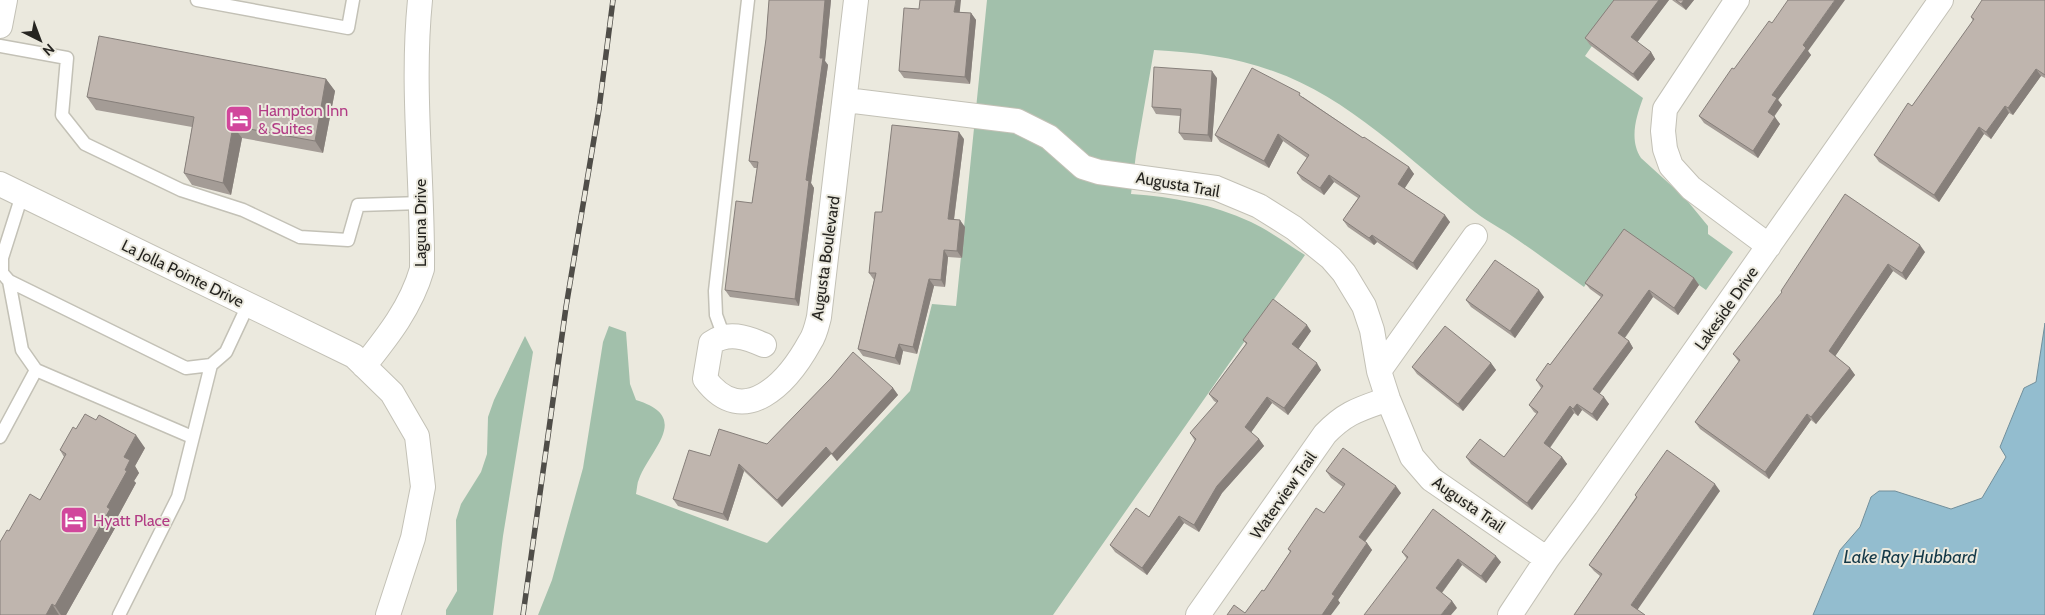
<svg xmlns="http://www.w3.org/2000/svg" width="2045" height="615" font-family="Cabin,sans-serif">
  <rect width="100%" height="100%" fill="#ebe9de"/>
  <path fill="#a2c0ab" d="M987,0H1624L1585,56L1643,98C1636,117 1629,140 1641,158L1685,198L1708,226V234L1733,252L1706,290L1651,251L1601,261L1584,287C1559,269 1534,251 1509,234C1497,226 1483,219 1471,209C1411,161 1348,97 1273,71C1235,57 1194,52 1154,50L1136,154L1131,194C1173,197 1212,204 1251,222C1270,231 1287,244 1305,255L1053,615H538L552,580L583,468L603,342L609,326L626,332L630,384L636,400C692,417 651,448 639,479C637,483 637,489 636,494L767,543L910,391L932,304L956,306Z
    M525,336L533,352L503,536L493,615H446V610L457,591L456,520L461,504L481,472L487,454L488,417L494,400Z"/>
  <path fill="#93bdcf" stroke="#728f9b" d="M2045,323V615H1813L1840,550L1860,527L1871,497L1879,491H1895L1951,509L1982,498L2006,457L2000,447L2024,388L2036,382Z"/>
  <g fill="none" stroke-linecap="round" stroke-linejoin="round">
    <g stroke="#c3c1b6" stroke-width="15">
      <path id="service" d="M197,0L348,28L353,0
        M0,46L67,58L62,115L85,144L181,190L243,210L300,237L348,240L358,205L421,203
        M22,195L2,258V273L9,281L186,368L211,365L226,352L248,305
        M724,337L716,315L715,291L748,0
        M36,370L192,437
        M0,437L36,370L22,350L9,281
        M119,615L178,497L211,365"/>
    </g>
    <g stroke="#c3c1b6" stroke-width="26">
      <path id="minor" d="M1737,0L1665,109L1663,131L1665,149L1671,166L1691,188L1769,246
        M0,26L5,0
        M846,100L1017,121L1049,137L1083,167L1099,172L1216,188L1259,206L1294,228L1331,258L1344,273L1364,306L1372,330L1379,371L1388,399L1412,457L1431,479L1547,559
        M0,184L354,356L392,393L417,436L423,487L413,538L388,615
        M764,345C746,337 728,331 711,343L705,379C744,431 788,382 810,342C815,335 817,325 819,317L856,0
        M364,366C388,336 411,307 422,269C423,180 411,89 420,0
        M1379,371L1475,236
        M1198,615L1325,434C1346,412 1360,409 1388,399
        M1510,615L1547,559L1586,506L1941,0"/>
    </g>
    <use href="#service" stroke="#fff" stroke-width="12"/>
    <use href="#minor" stroke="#fff" stroke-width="24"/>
    <g stroke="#4f4d48" stroke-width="5.5">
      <path id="rail" d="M523,615L566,307L599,109L613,0"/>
    </g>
    <use href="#rail" stroke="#ebe9de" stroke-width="4" stroke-dasharray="11" stroke-linecap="butt"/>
  </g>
  <path fill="#a49c96" d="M769,0H831L825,61L828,65L811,183L814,188L799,306L730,297L725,290L752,203L757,168H754L749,161L766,39Z
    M1614,0H1669L1637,42L1651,52L1655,59L1638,81L1590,45L1585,38Z
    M1672,0H1694L1686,10Z
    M2045,0V78L2041,76L2013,115L2009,113L1991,139L1984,134L1939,202L1879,162L1874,155L1912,106L1973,21L1971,17Z
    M919,9L971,13L976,20L970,84L904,78L899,71Z
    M1808,51L1811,55L1778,100L1782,105L1774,117L1780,124L1758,158L1704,123L1699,116L1734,69Z
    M1217,78L1212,142L1184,140L1179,133L1180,116L1156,114L1152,107Z
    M326,79L335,91L323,153L242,138L231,195L192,185L184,173L192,127L96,110L87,97Z
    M1303,97L1363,138L1409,167L1414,174L1404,188L1450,222L1417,270L1377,242L1374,245L1348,227L1343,220L1358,198L1334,182L1324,195L1302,180L1297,173L1307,158L1283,141L1269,168L1220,142L1215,135Z
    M964,139L954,220L965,227L962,258L948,257L945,287L934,286L917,354L903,351L900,365L863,356L858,349L874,280L869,273L882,212Z
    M1925,252L1906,280L1893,271L1835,356L1850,368L1855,375L1816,424L1811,420L1769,479L1700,429L1695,422L1739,362L1733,354L1782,293L1781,291Z
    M1694,278L1699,285L1678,315L1653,297L1625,338L1629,341L1633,348L1599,393L1609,404L1597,421L1582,410L1578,416L1574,413L1550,448L1562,457L1567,464L1532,510L1471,464L1466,457H1504L1537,414L1534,412L1529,405L1541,388L1536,380L1550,365L1601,297L1590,289L1585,283Z
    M1544,297L1515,338L1471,307L1466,300Z
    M1311,331L1298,349L1321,370L1288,415L1272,403L1251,432L1259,439L1264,446L1222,493L1199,532L1184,523L1147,575L1115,552L1110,545L1149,517L1195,441L1190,433L1217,403L1214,401L1209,394L1246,344L1243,340Z
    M1491,363L1496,370L1463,411L1417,374L1412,367Z
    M893,388L898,395L837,461L831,454L782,507L744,471L728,521L678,506L673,499L710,456L767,444Z
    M76,429L145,448L135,466L139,473L134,481L136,483L117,518L119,521L66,615H0L9,531L40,500L64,457L60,450Z
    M1326,471L1401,493L1365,542L1367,543L1372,550L1338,600L1340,603L1245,613L1264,591L1290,552L1288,549L1324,513L1343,487L1331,478Z
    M1720,491L1574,615L1600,576L1594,571L1589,565L1636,497L1635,495Z
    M1402,552L1501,562L1486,583L1462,565L1442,593L1452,601L1457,608L1407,559Z"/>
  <path fill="#867f7a" d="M825,0H831L825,61L828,65L811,183L814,188L799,306L795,299L806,180L820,58Z
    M956,0H961L959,19L954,12Z
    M1659,0H1669L1636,44L1631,37Z
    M1684,0H1694L1686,10L1681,4Z
    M1835,0H1845L1808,51L1811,55L1778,100L1782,105L1772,119L1768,112L1772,95L1803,45Z
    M971,13L976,20L970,84L965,77Z
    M1651,52L1655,59L1638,81L1633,74Z
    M2036,69L2041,76L2013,115L2008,108Z
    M1212,71L1217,78L1212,142L1208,135Z
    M326,79L335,91L323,153L315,141Z
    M2005,106L2009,113L1991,139L1986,132Z
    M1775,117L1780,124L1758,158L1753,151Z
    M233,126L242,138L231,195L223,183Z
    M1979,127L1984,134L1939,202L1934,195Z
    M959,132L964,139L953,226L948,219Z
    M1278,134L1283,141L1269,168L1264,161Z
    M1409,167L1414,174L1403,191L1398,184Z
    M1329,175L1334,182L1324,195L1320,188Z
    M1445,215L1450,222L1417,270L1413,263Z
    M960,220L965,227L962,258L957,251Z
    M1372,235L1377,242L1374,245L1369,238Z
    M1920,245L1925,252L1906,280L1902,273Z
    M944,250L948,257L945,287L941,280Z
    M1888,264L1893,271L1834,358L1829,351Z
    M1694,278L1699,285L1678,315L1674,308Z
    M929,279L934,286L917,354L913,347Z
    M1539,290L1544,297L1515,338L1510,331Z
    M1649,290L1653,297L1623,340L1618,333Z
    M1307,325L1311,331L1297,351L1292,344Z
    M1629,341L1633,348L1598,396L1593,389Z
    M899,344L903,351L900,365L895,358Z
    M1317,363L1321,370L1288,415L1284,408Z
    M1491,363L1496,370L1463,411L1458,404Z
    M1850,368L1855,375L1816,424L1811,417Z
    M893,388L898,395L837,461L832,454Z
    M1267,397L1272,403L1250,434L1245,427Z
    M1604,397L1609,404L1597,421L1592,414Z
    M1577,404L1582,410L1578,416L1573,409Z
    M1570,406L1574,413L1548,450L1544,443Z
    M1807,414L1811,420L1769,479L1765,472Z
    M136,435L145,448L135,466L139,473L134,481L136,483L117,518L119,521L66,615H61L55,606L107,507L125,470L124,457Z
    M1259,439L1264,446L1222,493L1199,532L1194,525L1217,486Z
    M826,447L831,454L782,507L777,500Z
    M1562,457L1567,464L1532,510L1527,503Z
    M739,464L744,471L728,521L723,514Z
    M1715,484L1720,491L1636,612L1631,605Z
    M1396,486L1401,493L1363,544L1359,537Z
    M1179,516L1184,523L1147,575L1142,568Z
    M1367,543L1372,550L1338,600L1340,603L1331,615H1322L1332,594Z
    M1496,556L1501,562L1486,583L1481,576Z
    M1458,559L1462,565L1440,595L1436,588Z
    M1452,601L1457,608L1451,615H1441Z
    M52,604L59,615H46Z"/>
  <path fill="#bfb5ae" stroke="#867f7a" d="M769,0H825L820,58H823L806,180L809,181L795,299L725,290L736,201L752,203L758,162L749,161L766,39Z
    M920,0H956L954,12L971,13L965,77L899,71L904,8L919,9Z
    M1614,0H1659L1631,37L1651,52L1633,74L1585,38Z
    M1676,0H1684L1681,4Z
    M1788,0H1835L1803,45L1806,48L1772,95L1777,98L1768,112L1775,117L1753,151L1699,116L1732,68L1734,69L1769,21L1772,23Z
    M1982,0H2045V75L2036,69L2008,108L2005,106L1986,132L1979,127L1934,195L1874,155L1908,103L1912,106L1974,19L1971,17Z
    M99,36L326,79L315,141L233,126L223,183L184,173L194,117L87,97Z
    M1154,67L1212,71L1208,135L1179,133L1181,109L1152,107Z
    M1252,68L1300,93L1299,95L1363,138L1364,137L1409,167L1398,184L1445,215L1413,263L1372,235L1369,238L1343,220L1360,196L1329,175L1320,188L1297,173L1309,155L1278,134L1264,161L1215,135Z
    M892,125L959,132L948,219L960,220L957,251L944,250L941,280L929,279L913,347L899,344L895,358L858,349L876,273H869L872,243L875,212H882Z
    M1845,194L1920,245L1902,273L1888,264L1829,351L1850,368L1811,417L1807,414L1765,472L1695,422L1740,360L1733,354L1782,292L1781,291Z
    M1624,229L1694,278L1674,308L1649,290L1618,333L1629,341L1593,389L1604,397L1592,414L1577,404L1573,409L1570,406L1544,443L1562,457L1527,503L1466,457L1480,439L1504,457L1538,412L1529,405L1543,386L1536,380L1548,363L1550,365L1603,295L1585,283Z
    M1495,260L1539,290L1510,331L1466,300Z
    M1273,299L1307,325L1292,344L1317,363L1284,408L1267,397L1245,427L1259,439L1217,486L1194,525L1179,516L1142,568L1110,545L1136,508L1149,517L1196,439L1190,433L1218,401L1209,394L1247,343L1243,340Z
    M1445,326L1491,363L1458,404L1412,367Z
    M853,352L893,388L832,454L826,447L777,500L739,464L723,514L673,499L689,450L710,456L719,429L767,444L831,378Z
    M85,414L96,420L99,415L136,435L124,457L130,460L125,470L127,471L107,507L110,509L55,606L52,604L46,615H0V542L7,530L9,531L30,494L40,500L66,454L60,450L73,427L76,429Z
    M1343,448L1396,486L1359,537L1367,543L1332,594L1335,596L1322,615H1227L1234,605L1245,613L1262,590L1264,591L1291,551L1288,549L1316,508L1324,513L1345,484L1326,471Z
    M1667,450L1715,484L1631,605L1645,615H1574L1602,574L1589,565L1637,497L1635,495Z
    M1433,509L1496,556L1481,576L1458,559L1436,588L1452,601L1441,615H1364L1408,557L1402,552Z"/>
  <defs>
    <g id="hotel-square" transform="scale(1.4375)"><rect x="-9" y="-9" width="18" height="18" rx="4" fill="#d1479c" stroke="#ebe9de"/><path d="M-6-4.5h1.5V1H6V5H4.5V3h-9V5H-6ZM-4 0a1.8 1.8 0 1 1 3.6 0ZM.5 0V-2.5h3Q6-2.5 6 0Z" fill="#fff"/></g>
  </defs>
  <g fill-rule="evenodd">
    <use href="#hotel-square" x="239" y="119"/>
    <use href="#hotel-square" x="74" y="520"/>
  </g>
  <g text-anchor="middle" stroke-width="4" stroke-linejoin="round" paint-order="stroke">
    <g font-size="16" fill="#b23c85" stroke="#ebe9de" text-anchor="start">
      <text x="258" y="116">Hampton Inn<tspan x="258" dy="18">&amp; Suites</tspan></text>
      <text x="93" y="526">Hyatt Place</text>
    </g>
    <g font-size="16" fill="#262521" stroke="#ebe9de">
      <text transform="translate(1178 184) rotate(10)" y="6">Augusta Trail</text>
      <text transform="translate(420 223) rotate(-90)" y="6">Laguna Drive</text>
      <text transform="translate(825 258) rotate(-82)" y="6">Augusta Boulevard</text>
      <text transform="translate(183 273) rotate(26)" y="6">La Jolla Pointe Drive</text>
      <text transform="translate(1726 308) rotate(-55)" y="6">Lakeside Drive</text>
      <text transform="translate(1283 495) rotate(-55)" y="6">Waterview Trail</text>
      <text transform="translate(1469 504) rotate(35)" y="6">Augusta Trail</text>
    </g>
    <g font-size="18" font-style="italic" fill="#143948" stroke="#ebe9de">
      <text x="1910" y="563">Lake Ray Hubbard</text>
    </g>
  </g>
  <g transform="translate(40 40) rotate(138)" stroke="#ebe9de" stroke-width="4" paint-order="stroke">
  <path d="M0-4L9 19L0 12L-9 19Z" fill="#262521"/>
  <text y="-8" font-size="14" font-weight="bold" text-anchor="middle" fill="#262521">N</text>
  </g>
</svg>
